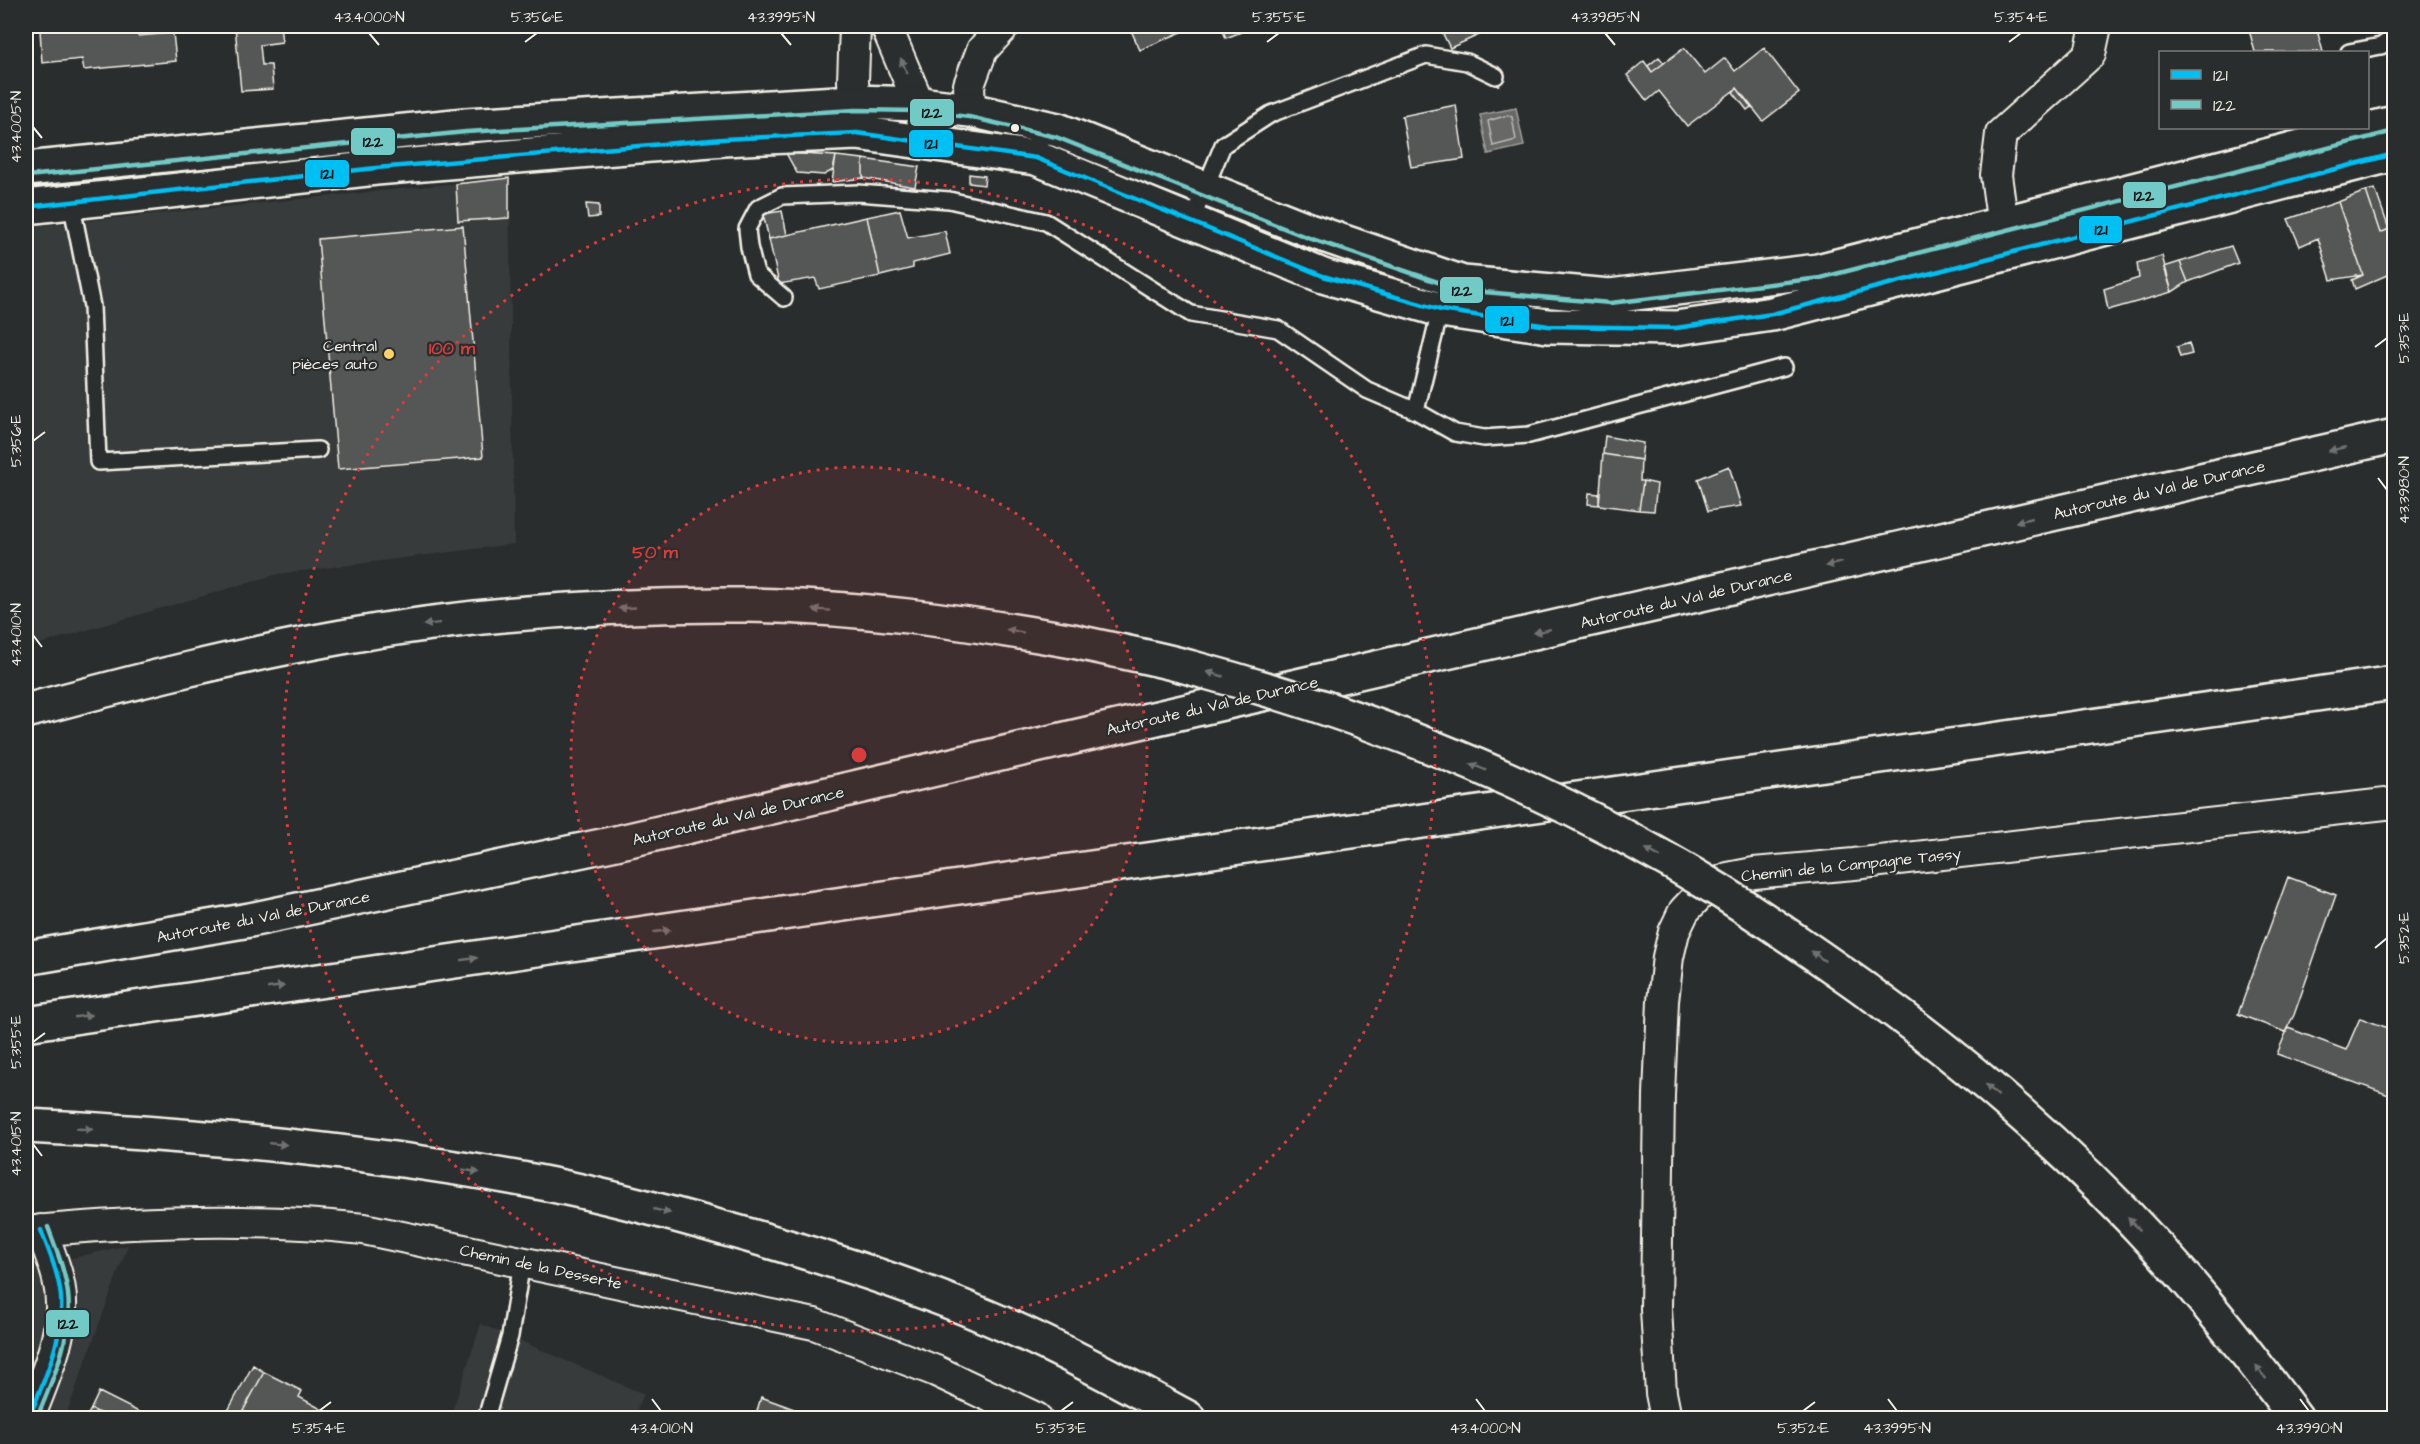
<svg xmlns="http://www.w3.org/2000/svg" width="2420" height="1444" font-family="'Architects Daughter',sans-serif">
  <rect width="100%" height="100%" fill="#2a2d2e"/>
  <filter id="ink" filterUnits="userSpaceOnUse"><feTurbulence type="fractalNoise" baseFrequency=".0167" numOctaves="2"/><feDisplacementMap in="SourceGraphic" scale="12" xChannelSelector="R" yChannelSelector="G"/><feConvolveMatrix kernelMatrix="1 2 1 2 8 2 1 2 1" color-interpolation-filters="sRGB"/></filter>
  <g filter="url(#ink)">
    <path fill="#373a3a" d="M509,178L514,544L278,574L26,648V227Z
      M128,1245L65,1418H26V1269Z
      M481,1324L644,1394L633,1418H450Z"/>
    <path fill="#676866" stroke="#9f9f9a" stroke-width="1.5" d="M1516,108L1524,146L1488,154L1480,115Z"/>
    <g fill="none" stroke-linecap="round" stroke-linejoin="round">
      <path stroke="#bcbab4" stroke-width="1.5" d="M1508,115L1512,117L1516,140L1493,146L1488,121Z"/>
    </g>
    <path fill="#555756" stroke="#f4f1e8" stroke-width="1.5" d="M76,26H79L80,30L138,26V36L173,33L176,61L84,70L82,59L42,63L40,29Z
      M235,26H280L282,42L260,45L262,65H271L273,89L241,91Z
      M1129,26H1193V27L1140,50Z
      M1221,26H1256L1226,38Z
      M1439,26H1499L1450,48Z
      M2248,26H2316L2323,52H2255Z
      M1684,48L1705,74L1725,58L1735,71L1764,48L1799,93L1763,121L1737,88L1687,126L1659,91L1647,101L1627,75L1644,61L1652,72Z
      M1659,57L1664,63L1652,72L1648,66Z
      M1737,88L1751,107L1747,110L1733,92Z
      M1456,105L1464,159L1411,167L1402,116Z
      M786,153L836,156L833,170L824,175L797,173Z
      M836,156L863,159V178L832,182Z
      M863,159L919,167L915,187L863,178Z
      M969,174L985,176L984,185L969,183Z
      M509,178V218L458,221L456,184Z
      M2375,189L2389,229L2380,233L2366,191Z
      M2366,191L2380,233L2389,229L2394,246V272L2355,289L2352,280L2363,275L2338,202Z
      M2338,202L2363,275L2331,280L2318,238L2300,246L2288,219Z
      M586,204L599,205V217L588,218Z
      M900,210L908,238L945,231L950,254L913,263V268L880,276L867,217Z
      M782,211L787,235L769,239L763,214Z
      M867,217L880,276L819,289L815,278L779,284L769,239Z
      M463,226L483,457L338,469L318,239Z
      M2231,246L2238,263L2188,282L2180,262Z
      M2162,256L2172,292L2108,310L2104,289L2139,278L2137,263Z
      M2180,262L2188,282L2172,292L2164,267Z
      M2189,343L2192,354L2180,357L2177,347Z
      M1605,436L1643,443L1641,460L1603,454Z
      M1603,454L1641,460L1640,481H1643L1639,510L1599,505Z
      M1729,466L1741,506L1708,511L1698,479Z
      M1643,481L1657,484L1654,511L1639,510Z
      M1589,493L1599,494V505L1588,504Z
      M2288,877L2336,895L2294,1015L2285,1032L2238,1014Z
      M2360,1018L2394,1030V1097L2277,1054L2288,1028L2346,1050Z
      M253,1365L264,1372L243,1411L248,1414L245,1418H224Z
      M264,1372L302,1391L299,1397L323,1410L319,1418H245L248,1414L243,1411Z
      M99,1392L139,1412L136,1418H110L91,1409Z
      M761,1397L819,1418H755Z
      M91,1409L110,1418H86Z"/>
    <g fill="none" stroke-linecap="round" stroke-linejoin="round">
      <g stroke="#f4f1e8" stroke-width="20">
        <path id="lane" d="M2349,52L2381,46L2394,37
          M71,202L92,306L98,462L318,450
          M1191,222L1223,145L1271,114L1426,55L1467,62L1496,76
          M784,298L756,274L749,247L747,229L758,208L782,196L858,193L949,200L1046,222L1191,314L1278,329L1367,390L1416,411L1455,433L1484,438L1529,435L1784,367
          M1416,411L1441,307
          M486,1418L510,1336L522,1262"/>
      </g>
      <g stroke="#f4f1e8" stroke-width="34">
        <path id="street" d="M855,26L853,81L856,127
          M886,26L919,104L927,142
          M970,110L969,85L982,50L1004,26
          M2006,248L1996,175L2001,134L2090,54L2096,26
          M26,1232C138,1221 251,1217 364,1229L814,1324L936,1371L1036,1418
          M29,1418C45,1375 70,1326 58,1279C54,1262 47,1246 41,1230
          M1666,1418L1661,1393L1656,1309L1659,1095L1663,1001L1668,957L1674,932L1684,911L1703,891L1728,878L1754,873L1854,864L2394,803"/>
      </g>
      <g stroke="#f4f1e8" stroke-width="38">
        <path id="secondary" d="M26,169L465,125L855,102L919,104L970,110L1058,130L1309,230L1463,283L1610,296L1818,271L2394,123
          M26,207L376,168L723,139L857,133L1036,158L1323,276L1441,310L1548,326L1676,328L1772,314L2394,154"/>
      </g>
      <g stroke="#f4f1e8" stroke-width="38">
        <path id="highway" d="M26,711C130,683 235,656 342,637C474,613 611,604 745,605C855,606 965,622 1073,641
          M26,958L250,920L616,843L1113,728L2394,436
          M1866,990C1969,1065 2073,1155 2159,1249C2208,1302 2253,1360 2296,1418
          M26,1024L993,882L2394,683
          M26,1126C194,1134 361,1150 527,1180C603,1194 677,1215 751,1236C831,1259 910,1284 987,1317C1056,1346 1122,1382 1188,1418"/>
      </g>
      <use href="#lane" stroke="#2a2d2e" stroke-width="15"/>
      <use href="#street" stroke="#2a2d2e" stroke-width="30"/>
      <use href="#secondary" stroke="#2a2d2e" stroke-width="33"/>
      <use href="#highway" stroke="#2a2d2e" stroke-width="33"/>
      <g stroke="#f4f1e8" stroke-width="38" stroke-linecap="butt">
        <path id="highway-bridge" d="M1073,641C1112,650 1153,657 1192,668C1376,717 1557,791 1720,891C1770,922 1818,956 1866,990"/>
      </g>
      <use href="#highway-bridge" stroke="#2a2d2e" stroke-width="33"/>
      <g stroke="#2a2d2e" stroke-width="9">
        <path id="bus-1" d="M26,207L376,168L723,139L857,133L1036,158L1323,276L1441,310L1548,326L1676,328L1772,314L2394,154
          M29,1418C44,1380 64,1339 61,1297C59,1274 49,1252 41,1230"/>
      </g>
      <g stroke="#2a2d2e" stroke-width="9">
        <path id="bus-2" d="M27,176L466,132L855,110L918,111L969,117L1056,137L1306,237L1461,290L1610,303L1820,278L2394,131
          M37,1418C52,1380 73,1337 68,1294C65,1270 56,1249 48,1227"/>
      </g>
      <use href="#bus-1" stroke="#00bff2" stroke-width="4.5"/>
      <use href="#bus-2" stroke="#72cac7" stroke-width="4.5"/>
    </g>
    <defs><path id="oneway-solid" d="M-6-.8H1V-3.2L6.5 0L1 3.2V.8H-6Z" transform="scale(1.5)"/></defs>
    <g fill="#71726f">
      <use href="#oneway-solid" transform="translate(904 66) rotate(-113)"/>
      <use href="#oneway-solid" transform="translate(2337 449) rotate(167)"/>
      <use href="#oneway-solid" transform="translate(2024 520) rotate(167)"/>
      <use href="#oneway-solid" transform="translate(1834 564) rotate(167)"/>
      <use href="#oneway-solid" transform="translate(627 608) rotate(177)"/>
      <use href="#oneway-solid" transform="translate(821 610) rotate(-176)"/>
      <use href="#oneway-solid" transform="translate(432 624) rotate(173)"/>
      <use href="#oneway-solid" transform="translate(1015 631) rotate(-170)"/>
      <use href="#oneway-solid" transform="translate(1542 631) rotate(167)"/>
      <use href="#oneway-solid" transform="translate(1215 674) rotate(-164)"/>
      <use href="#oneway-solid" transform="translate(1478 767) rotate(-157)"/>
      <use href="#oneway-solid" transform="translate(1653 853) rotate(-151)"/>
      <use href="#oneway-solid" transform="translate(662 931) rotate(-8)"/>
      <use href="#oneway-solid" transform="translate(1818 956) rotate(-145)"/>
      <use href="#oneway-solid" transform="translate(469 959) rotate(-8)"/>
      <use href="#oneway-solid" transform="translate(276 987) rotate(-8)"/>
      <use href="#oneway-solid" transform="translate(83 1016) rotate(-8)"/>
      <use href="#oneway-solid" transform="translate(1992 1090) rotate(-138)"/>
      <use href="#oneway-solid" transform="translate(84 1129) rotate(3)"/>
      <use href="#oneway-solid" transform="translate(278 1144) rotate(5)"/>
      <use href="#oneway-solid" transform="translate(471 1171) rotate(10)"/>
      <use href="#oneway-solid" transform="translate(662 1211) rotate(13)"/>
      <use href="#oneway-solid" transform="translate(2134 1224) rotate(-135)"/>
      <use href="#oneway-solid" transform="translate(2261 1372) rotate(-127)"/>
    </g>
  </g>
  <path fill="none" stroke="#f4f1e8" stroke-width="2" d="M369,33L379,45M781,33L791,45M1605,33L1615,45M525,42L537,33M1267,42L1279,33M2009,42L2021,33M33,127L42,138M2375,347L2387,338M33,441L45,432M2378,478L2387,490M33,635L42,647M2375,948L2387,938M33,1042L45,1033M33,1144L42,1156M652,1399L661,1411M1476,1399L1485,1411M1888,1399L1897,1411M2300,1399L2309,1411M319,1411L331,1402M1061,1411L1073,1402M1803,1411L1815,1402"/>
  <circle cx="859" cy="755" r="288" fill="#d93c3b" fill-opacity=".12"/>
  <g fill="none" stroke="#d93c3b" stroke-width="3" stroke-dasharray="3 6">
    <circle cx="859" cy="755" r="288"/>
    <circle cx="859" cy="755" r="576"/>
  </g>
  <circle fill="#f4f1e8" stroke="#2a2d2e" stroke-width="2" cx="1015" cy="128" r="5"/>
  <circle fill="#ffd166" stroke="#2a2d2e" stroke-width="2" cx="389" cy="354" r="6"/>
  <g text-anchor="middle" stroke-width="4.5" stroke-linejoin="round" paint-order="stroke">
    <g font-size="16" fill="#f4f1e8" stroke="#2a2d2e" text-anchor="end">
      <text x="377" y="351">Central<tspan x="377" dy="18">pièces auto</tspan></text>
    </g>
    <g font-size="16" fill="#f4f1e8" stroke="#2a2d2e">
      <text transform="translate(2159 489) rotate(-13)" y="6">Autoroute du Val de Durance</text>
      <text transform="translate(1686 598) rotate(-13)" y="6">Autoroute du Val de Durance</text>
      <text transform="translate(1212 705) rotate(-13)" y="6">Autoroute du Val de Durance</text>
      <text transform="translate(738 815) rotate(-13)" y="6">Autoroute du Val de Durance</text>
      <text transform="translate(1851 864) rotate(-6)" y="6">Chemin de la Campagne Tassy</text>
      <text transform="translate(263 916) rotate(-11)" y="6">Autoroute du Val de Durance</text>
      <text transform="translate(541 1266) rotate(12)" y="6">Chemin de la Desserte</text>
    </g>
  </g>
  <circle cx="859" cy="755" r="9" fill="#d93c3b" stroke="#2a2d2e" stroke-width="3"/>
  <g font-size="18" text-anchor="middle" font-weight="bold" fill="#d93c3b" stroke="#2a2d2e" stroke-width="4.5" stroke-linejoin="round" paint-order="stroke">
    <text x="452" y="354">100 m</text>
    <text x="655" y="558">50 m</text>
  </g>
  <g stroke="#2a2d2e" stroke-width="2">
    <rect x="909" y="98" width="46" height="29" rx="6" fill="#72cac7"/>
    <rect x="350" y="127" width="46" height="29" rx="6" fill="#72cac7"/>
    <rect x="908" y="129" width="46" height="29" rx="6" fill="#00bff2"/>
    <rect x="304" y="159" width="46" height="29" rx="6" fill="#00bff2"/>
    <rect x="2122" y="181" width="45" height="28" rx="6" fill="#72cac7"/>
    <rect x="2078" y="215" width="45" height="29" rx="6" fill="#00bff2"/>
    <rect x="1439" y="276" width="45" height="28" rx="6" fill="#72cac7"/>
    <rect x="1484" y="305" width="46" height="29" rx="6" fill="#00bff2"/>
    <rect x="45" y="1309" width="45" height="29" rx="6" fill="#72cac7"/>
  </g>
  <g font-size="16" text-anchor="middle" font-weight="bold" fill="#111">
    <text x="932" y="118">122</text>
    <text x="373" y="147">122</text>
    <text x="931" y="149">121</text>
    <text x="327" y="179">121</text>
    <text x="2144" y="201">122</text>
    <text x="2101" y="235">121</text>
    <text x="1462" y="296">122</text>
    <text x="1507" y="326">121</text>
    <text x="68" y="1329">122</text>
  </g>
  <rect width="2420" height="1444" fill="none" stroke="#2a2d2e" stroke-width="66"/>
  <rect x="2159" y="51" width="210" height="78" fill="#2a2d2e" stroke="#7b7b78" stroke-width="1.5"/>
  <rect x="2171" y="70" width="30" height="9" fill="#00bff2" stroke="#7b7b78" stroke-width="1.5"/>
  <text x="2213" y="81" font-size="18" fill="#f4f1e8">121</text>
  <rect x="2171" y="100" width="30" height="9" fill="#72cac7" stroke="#7b7b78" stroke-width="1.5"/>
  <text x="2213" y="111" font-size="18" fill="#f4f1e8">122</text>
  <rect x="33" y="33" width="2354" height="1378" fill="none" stroke="#f4f1e8" stroke-width="2"/>
  <g font-size="15" text-anchor="middle" fill="#f4f1e8">
    <text x="369" y="22">43.4000°N</text>
    <text x="537" y="22">5.356°E</text>
    <text x="781" y="22">43.3995°N</text>
    <text x="1279" y="22">5.355°E</text>
    <text x="1605" y="22">43.3985°N</text>
    <text x="2021" y="22">5.354°E</text>
    <text transform="translate(16 127) rotate(-90)" y="5">43.4005°N</text>
    <text transform="translate(2404 338) rotate(-90)" y="5">5.353°E</text>
    <text transform="translate(16 441) rotate(-90)" y="5">5.356°E</text>
    <text transform="translate(2404 490) rotate(-90)" y="5">43.3980°N</text>
    <text transform="translate(16 635) rotate(-90)" y="5">43.4010°N</text>
    <text transform="translate(2404 938) rotate(-90)" y="5">5.352°E</text>
    <text transform="translate(16 1042) rotate(-90)" y="5">5.355°E</text>
    <text transform="translate(16 1144) rotate(-90)" y="5">43.4015°N</text>
    <text x="319" y="1433">5.354°E</text>
    <text x="661" y="1433">43.4010°N</text>
    <text x="1061" y="1433">5.353°E</text>
    <text x="1485" y="1433">43.4000°N</text>
    <text x="1803" y="1433">5.352°E</text>
    <text x="1897" y="1433">43.3995°N</text>
    <text x="2309" y="1433">43.3990°N</text>
  </g>
</svg>
